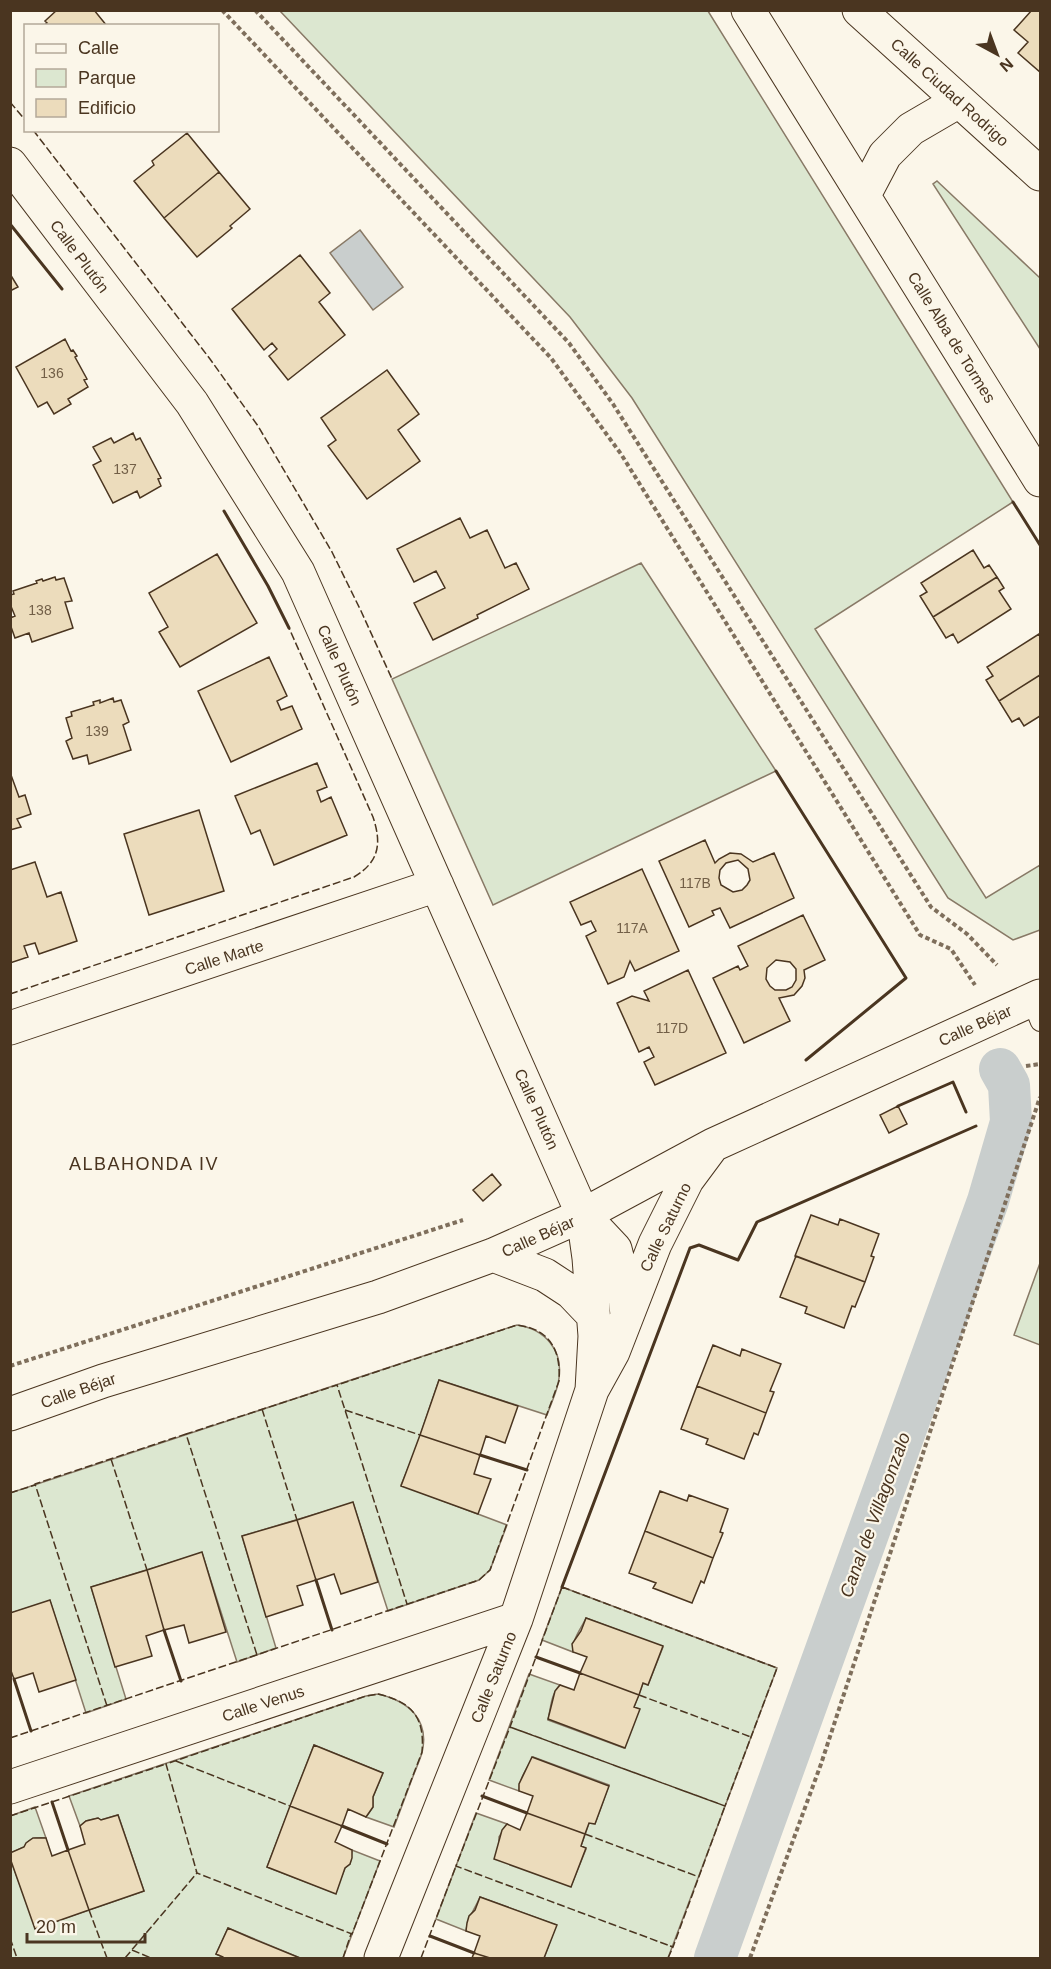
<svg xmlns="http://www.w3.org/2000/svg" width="1051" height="1969" font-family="Helvetica,sans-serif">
  <rect width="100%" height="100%" fill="#fbf6e9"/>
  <path fill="#dce7d0" stroke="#887966" stroke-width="1.5" d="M280,11H708L1013,502L815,629L986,898L1040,865V930L1013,940L948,898L632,398L570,317Z
    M937,181L1040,278V349L933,184Z
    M641,563L776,771L493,905L392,679Z
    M1040,1263V1345L1014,1335Z
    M517,1325C545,1329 563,1350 559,1378C558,1390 551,1403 547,1415L439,1380L414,1454L401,1485L507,1525L490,1570L479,1580L388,1611L353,1503L242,1536L276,1648L237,1662L202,1553L91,1587L126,1699L86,1713L50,1601L11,1613L10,1493Z
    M562,1587L777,1668L668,1958H544L556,1925L480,1897C475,1909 467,1918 466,1931L436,1919L476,1813L507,1824L499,1837V1846L571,1886L586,1849L581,1846L589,1823L595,1824L609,1785L533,1757C527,1769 519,1778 519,1791L489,1780L529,1674L560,1685C551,1694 551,1707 548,1720L624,1748L634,1707L643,1683L648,1685L663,1647L586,1618C581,1629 572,1639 573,1652L542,1640Z
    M378,1694C408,1701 430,1719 422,1753C419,1762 415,1771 412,1779C406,1795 400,1811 394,1827L366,1817L373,1807V1797L383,1773L314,1745L267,1867L335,1893L345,1868L350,1864L352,1850L380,1861L343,1958H300L228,1928L216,1954L223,1957V1958H11L10,1858L36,1928L144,1891L118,1815L101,1820L98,1818L86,1821L80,1826L69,1796L366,1696Z
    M35,1807L46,1838C37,1837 28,1838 24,1847L11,1853L10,1816Z"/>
  <path fill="#c9cecd" stroke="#887966" stroke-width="1.5" d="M360,230L403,287L373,310L330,253Z"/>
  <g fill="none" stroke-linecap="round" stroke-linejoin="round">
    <path stroke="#c9cecd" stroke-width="42" d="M715,1958L988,1201L1011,1122L1009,1085L1000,1069"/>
  </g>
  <path fill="#ecdcbc" stroke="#4a3520" stroke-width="1.5" fill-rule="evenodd" d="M57,10H94L107,26H43L47,23L45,21Z
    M1032,10H1040V72L1018,53L1028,42L1014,30Z
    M187,133L219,172L164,218L134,181L154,165L152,161Z
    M219,172L250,209L230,226L232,228L197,257L164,218Z
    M300,255L330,293L319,302L345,335L288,380L269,356L277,349L272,343L264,350L232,309Z
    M10,274L18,287L10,291Z
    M65,339L71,351L73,350L77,356L75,357L87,379L84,380L88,387L68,399L71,404L54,414L47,402L38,407L16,367Z
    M387,370L419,414L398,430L420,461L367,499L328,446L336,440L321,418Z
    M133,433L136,440L140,438L161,478L158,479L161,486L140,498L137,491L113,503L93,465L101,461L93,447L111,438L114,443Z
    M460,518L470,538L487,530L505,568L516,563L529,589L477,615L478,618L433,640L414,603L445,588L436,571L414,582L397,549Z
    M973,550L984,568L989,565L997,577L933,617L920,596L927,592L921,583Z
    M217,554L257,623L180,667L159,632L168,627L149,593Z
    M55,577L56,580L64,578L72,601L65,602L73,628L32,642L29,633L15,638L10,624V618L15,616L10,604V595L14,594L13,591L37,583L36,581L42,579L43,581Z
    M997,577L1004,588L999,591L1011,609L958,643L953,634L946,638L933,617Z
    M1039,634L1040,637V675L999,701L986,680L993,676L987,667Z
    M269,657L287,696L277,701L281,710L292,706L302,729L231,762L198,691Z
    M1040,675V716L1024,726L1019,718L1012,722L999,701Z
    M113,698L114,702L121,700L129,722L123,725L131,750L89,764L87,755L73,759L66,741L72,738L66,718L72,716L71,712L94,705L93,702L100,700V703Z
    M317,763L327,787L317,791L321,802L331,797L347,835L274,865L260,830L251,834L235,796Z
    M11,775L19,797L25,795L31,814L17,819L21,827L10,830Z
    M199,810L224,891L149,915L124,834Z
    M705,840L715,863L719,859L730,853L741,854L753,862L774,853L794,898L730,928L720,908L712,911L714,915L689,927L659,861ZM738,860L748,869L750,880L747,885L742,890L733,892L721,885L719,878L720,870L726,863Z
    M35,862L47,897L61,892L77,941L39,954L35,943L24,946L28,957L10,963V870Z
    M642,869L679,951L635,971L630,961L624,977L608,984L586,936L596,931L591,921L581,925L570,902Z
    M803,915L825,960L804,970L805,978L802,986L794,995L779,998L790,1021L744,1043L713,978L738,966L740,970L748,966L738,946ZM776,960L790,962L796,969V980L792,987L786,990H775L770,986L766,979L767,968Z
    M688,970L726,1053L655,1085L644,1062L654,1057L649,1047L639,1052L617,1003L632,996L649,1001L644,991Z
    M898,1106L907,1124L889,1133L880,1115Z
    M492,1174L501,1185L483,1201L473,1190Z
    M811,1215L838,1225L840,1219L879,1234L871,1256L874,1257L865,1282L795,1256Z
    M796,1256L865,1282L855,1307L852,1306L844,1328L805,1313L807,1307L780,1297Z
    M713,1345L740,1356L742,1349L781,1364L770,1391L774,1392L766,1413L697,1386Z
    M439,1380L518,1406L505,1443L486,1436L480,1455L420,1435Z
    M697,1386L766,1413L758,1435L754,1433L744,1459L706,1444L708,1439L681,1429Z
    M420,1435L480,1455L474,1474L491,1479L478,1514L401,1486Z
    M660,1491L687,1501L689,1495L728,1509L720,1532L723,1533L713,1558L645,1531Z
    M353,1502L378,1582L341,1594L334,1574L316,1580L297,1520Z
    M297,1520L316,1580L297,1586L303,1605L266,1617L242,1536Z
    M645,1531L713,1558L704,1583L701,1581L692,1603L653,1588L656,1583L629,1573Z
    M202,1552L226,1632L189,1643L184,1625L164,1630L147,1570Z
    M147,1570L164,1630L146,1636L152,1656L115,1667L91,1587Z
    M50,1600L76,1680L39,1692L33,1673L14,1679L10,1668V1613Z
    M586,1618L663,1646L648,1685L643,1683L639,1695L580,1673L587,1657L573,1652L572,1644L581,1631Z
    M580,1673L639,1695L634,1707L640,1709L625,1748L548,1719L555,1691L560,1685L574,1690Z
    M314,1745L383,1773L373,1797V1807L366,1817L348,1809L342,1826L290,1806Z
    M532,1757L609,1786L595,1824L589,1823L585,1834L527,1813L533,1796L519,1791V1784Z
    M290,1806L342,1826L335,1842L352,1850V1858L350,1864L345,1868L336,1894L267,1867Z
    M527,1813L585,1834L581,1846L586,1848L571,1887L494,1859L502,1830L507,1824L520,1830Z
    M118,1815L144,1891L89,1910L68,1850L85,1844L80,1826L86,1821L98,1818L101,1820Z
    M33,1838H46L52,1856L68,1850L89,1910L35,1929L10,1858V1853L24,1847L26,1843Z
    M480,1897L557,1925L544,1958H490L474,1953L480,1936L466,1931L467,1923L469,1916L475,1910Z
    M228,1928L251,1938L300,1958H223V1957L216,1954Z
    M474,1953L490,1958H472Z"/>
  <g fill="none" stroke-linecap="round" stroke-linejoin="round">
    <g stroke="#4a3520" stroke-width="20">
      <path id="lane" d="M1031,1000L1040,1022"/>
    </g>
    <g stroke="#4a3520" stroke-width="35">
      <path id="street" d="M748,10L1040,480
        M859,10L1040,174
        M10,164L192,403L298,572L583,1215L589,1258L595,1336L592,1390
        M864,195L885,155L911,129L959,101
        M10,1028L437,885
        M583,1215L615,1249L623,1281L627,1314
        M493,1255L545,1275L571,1292L592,1314
        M10,1414L103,1381L378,1297L493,1255L583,1215L713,1145L1040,996
        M10,1787L516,1619
        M381,1958L516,1619L592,1390L613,1352L655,1244L687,1180L710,1149"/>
    </g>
    <path stroke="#7f6f5c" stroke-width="4" stroke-dasharray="4.5 3" stroke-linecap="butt" d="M222,10L551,358L621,454L920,935L951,949L975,985
      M255,10L569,343L613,404L931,907L967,934L997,965
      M1026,1066L1040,1064
      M10,1366L463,1220
      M750,1958L821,1764L1040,1097"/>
    <use href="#lane" stroke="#fbf6e9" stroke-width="18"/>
    <use href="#street" stroke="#fbf6e9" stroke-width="33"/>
    <path stroke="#4a3520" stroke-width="1.5" stroke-dasharray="8 3" stroke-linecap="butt" d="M10,102L26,121
      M33,130L210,359L258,426L332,552L361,611L392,679
      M10,994L354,877C379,862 382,844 373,817L289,628
      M262,1409L297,1520
      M345,1410L420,1435
      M186,1435V1434L337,1385L407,1604
      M111,1459L147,1570
      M10,1493L35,1485
      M562,1587L777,1668L725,1806L510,1727Z
      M378,1694C412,1702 425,1717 422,1752L352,1934L197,1873L166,1764L366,1696Z
      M639,1695L751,1737
      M107,1706L35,1484L186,1434L257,1655
      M510,1727L725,1806L673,1947L456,1866Z
      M10,1738L479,1580L490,1570L559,1381C561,1350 550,1329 517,1325L337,1385
      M176,1761L290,1806
      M10,1816L166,1764
      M585,1834L699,1877
      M89,1910L107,1958
      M10,1938L17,1958
      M132,1950L151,1958
      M125,1958L197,1873L196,1871
      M343,1958L351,1934
      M421,1958L456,1866
      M668,1958L673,1947L670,1946"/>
    <path stroke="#4a3520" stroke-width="3" d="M10,224L62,289
      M1013,502L1040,545
      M224,511L268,586L289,628
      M776,771L906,978L806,1060
      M898,1106L953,1082L966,1112
      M480,1455L527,1470
      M316,1580L332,1630
      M562,1587L690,1248L699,1245L738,1260L757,1222L976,1126
      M164,1630L181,1681
      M536,1657L580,1673
      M14,1679L31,1731
      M482,1796L527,1813
      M52,1802L68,1850
      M342,1826L387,1844
      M430,1936L474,1953"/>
  </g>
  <g text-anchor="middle" stroke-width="4.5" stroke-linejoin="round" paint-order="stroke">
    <g font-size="14" fill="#725f47">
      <text x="52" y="378">136</text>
      <text x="125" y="474">137</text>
      <text x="40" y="615">138</text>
      <text x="97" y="736">139</text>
      <text x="695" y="888">117B</text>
      <text x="632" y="933">117A</text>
      <text x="672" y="1033">117D</text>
    </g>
    <g font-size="16" fill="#4a3520" stroke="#fbf6e9">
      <text transform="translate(950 92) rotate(42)" y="6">Calle Ciudad Rodrigo</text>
      <text transform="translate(80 256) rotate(53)" y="6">Calle Plutón</text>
      <text transform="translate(952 337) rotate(58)" y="6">Calle Alba de Tormes</text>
      <text transform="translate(340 665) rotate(66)" y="6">Calle Plutón</text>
      <text transform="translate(224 957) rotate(-18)" y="6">Calle Marte</text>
      <text transform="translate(975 1025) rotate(-24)" y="6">Calle Béjar</text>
      <text transform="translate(537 1109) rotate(66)" y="6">Calle Plutón</text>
      <text transform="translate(665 1227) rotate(-64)" y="6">Calle Saturno</text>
      <text transform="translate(538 1236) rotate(-24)" y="6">Calle Béjar</text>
      <text transform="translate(78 1390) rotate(-19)" y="6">Calle Béjar</text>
      <text transform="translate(493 1677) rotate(-68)" y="6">Calle Saturno</text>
      <text transform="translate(263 1703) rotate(-18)" y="6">Calle Venus</text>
    </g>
    <g font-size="18" letter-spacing="1.5" fill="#4a3520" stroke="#fbf6e9">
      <text x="144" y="1170">ALBAHONDA IV</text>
    </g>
    <g font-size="18" font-style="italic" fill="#4a3520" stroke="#fbf6e9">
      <text transform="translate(875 1515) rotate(-70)" y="6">Canal de Villagonzalo</text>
    </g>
  </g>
  <rect width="1051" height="1969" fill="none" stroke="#4a3520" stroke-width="24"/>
  <rect x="24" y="24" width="195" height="108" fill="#fbf6e9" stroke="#b4a999" stroke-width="1.5"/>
  <rect x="36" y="44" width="30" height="9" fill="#fbf6e9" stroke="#b4a999" stroke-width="1.5"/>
  <text x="78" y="54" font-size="18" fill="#4a3520">Calle</text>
  <rect x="36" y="69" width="30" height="18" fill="#dce7d0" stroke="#b4a999" stroke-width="1.5"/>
  <text x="78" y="84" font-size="18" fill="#4a3520">Parque</text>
  <rect x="36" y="99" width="30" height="18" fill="#ecdcbc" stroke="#b4a999" stroke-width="1.5"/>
  <text x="78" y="114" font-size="18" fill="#4a3520">Edificio</text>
  <g transform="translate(997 54) rotate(139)" stroke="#fbf6e9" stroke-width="4.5" paint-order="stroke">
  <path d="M0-4.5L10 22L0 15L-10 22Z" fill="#4a3520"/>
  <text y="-9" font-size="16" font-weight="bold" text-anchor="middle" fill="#4a3520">N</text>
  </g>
  <path d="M27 1933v9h118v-9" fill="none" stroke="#4a3520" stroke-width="3"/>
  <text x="36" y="1933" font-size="18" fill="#4a3520" stroke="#fbf6e9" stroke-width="4.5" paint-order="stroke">20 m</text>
</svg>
